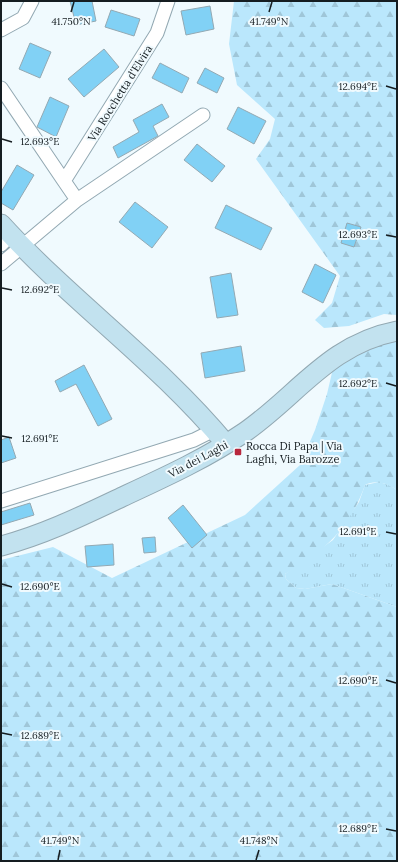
<svg xmlns="http://www.w3.org/2000/svg" width="398" height="862" font-family="Lora,serif">
  <defs>
    <pattern id="grass-tufts" width="24" height="20" patternUnits="userSpaceOnUse"><rect width="24" height="20" fill="#bae7fc"/><path d="M3 7l-1-3M5 7V3M7 7l1-3M15 17l-1-3M17 17v-4M19 17l1-3" fill="none" stroke="#9fc6d8"/></pattern>
    <pattern id="forest-firs" width="22" height="20" patternUnits="userSpaceOnUse"><rect width="22" height="20" fill="#bae7fc"/><path d="M5 1l3.5 6h-7zM16 11l3.5 6h-7z" fill="#9fc6d8"/></pattern>
  </defs>
  <rect width="100%" height="100%" fill="#f0fafe"/>
  <path fill="url(#grass-tufts)" d="M379,482L389,485L397,490V607L332,584L305,589L296,588L286,579L285,574L333,540L359,502L365,485Z"/>
  <path fill="url(#forest-firs)" d="M234,1H397V315L384,314L349,326L324,328L315,320L332,303L340,276L256,159L270,139L275,119L237,85L229,44Z
    M397,338V490C388,484 376,479 365,485C350,528 324,552 285,574L286,579L296,588L305,589L332,584L397,607V861H1V560L53,547L112,578L245,515L300,465L315,430L327,394L334,364Z"/>
  <path fill="#81d1f5" stroke="#93a9b3" d="M70,1H92L96,21L76,25Z
    M210,6L214,29L186,35L181,11Z
    M111,10L140,19L134,36L105,27Z
    M30,43L51,52L40,78L19,69Z
    M104,49L119,67L84,97L68,79Z
    M160,63L189,78L182,93L152,78Z
    M205,68L224,78L217,93L197,83Z
    M50,97L69,106L56,137L37,127Z
    M162,104L169,117L153,126L158,136L118,158L113,147L139,132L133,120Z
    M238,107L266,121L254,144L227,129Z
    M197,144L225,166L212,182L184,160Z
    M17,165L34,175L13,210L1,203V192Z
    M135,202L168,227L152,248L119,222Z
    M226,205L272,228L261,250L215,228Z
    M347,223L361,227L354,247L341,243Z
    M315,264L336,275L323,303L302,292Z
    M231,273L238,315L217,318L210,277Z
    M241,346L245,371L205,378L201,353Z
    M84,365L112,419L98,426L76,384L60,392L55,381Z
    M9,437L16,458L1,463V440Z
    M30,503L34,515L1,525V512Z
    M183,505L207,535L192,548L168,518Z
    M155,537L156,552L144,553L142,538Z
    M113,544L114,565L87,567L85,546Z"/>
  <g fill="none" stroke-linecap="round" stroke-linejoin="round">
    <g stroke="#92a8b2" stroke-width="15">
      <path id="street" d="M1,30L23,18L32,1
        M1,88L64,181
        M77,200L203,115
        M1,245L11,235
        M1,264L77,200L64,181L157,33L168,1
        M1,501L194,440L214,430"/>
    </g>
    <g stroke="#92a8b2" stroke-width="21">
      <path id="secondary" d="M1,224C72,302 159,363 226,444
        M1,546C43,535 82,516 122,497C163,478 207,458 245,432C298,395 329,344 397,331"/>
    </g>
    <use href="#street" stroke="#fff" stroke-width="13"/>
    <use href="#secondary" stroke="#c2e2ef" stroke-width="19"/>
  </g>
  <path fill="none" stroke="#151d21" stroke-width="1.5" d="M71,12L74,2M269,12L272,2M386,86L396,89M2,139L12,142M386,235L396,237M2,288L12,290M386,383L396,386M2,436L12,438M386,532L396,534M2,584L12,587M386,680L396,683M2,733L12,735M386,829L396,831M58,860L60,850M256,860L259,850"/>
  <rect fill="#b8273d" stroke="#f0fafe" stroke-width="1.5" x="234" y="448" width="8" height="8" rx="2"/>
  <g text-anchor="middle" stroke-width="4" stroke-linejoin="round" paint-order="stroke">
    <g font-size="11" fill="#151d21" stroke="#f0fafe">
      <text transform="translate(120 93) rotate(-58)" y="4">Via Rocchetta d'Elvira</text>
      <text transform="translate(198 459) rotate(-28)" y="4">Via dei Laghi</text>
    </g>
    <g font-size="11" fill="#151d21" stroke="#f0fafe" text-anchor="start">
      <text x="246" y="450">Rocca Di Papa | Via<tspan x="246" dy="13">Laghi, Via Barozze</tspan></text>
    </g>
  </g>
  <g font-size="10" text-anchor="middle" fill="#151d21" stroke="#f0fafe" stroke-width="4" stroke-linejoin="round" paint-order="stroke">
    <text x="71" y="25">41.750°N</text>
    <text x="269" y="25">41.749°N</text>
    <text x="358" y="90">12.694°E</text>
    <text x="40" y="145">12.693°E</text>
    <text x="358" y="238">12.693°E</text>
    <text x="40" y="293">12.692°E</text>
    <text x="358" y="387">12.692°E</text>
    <text x="40" y="442">12.691°E</text>
    <text x="358" y="535">12.691°E</text>
    <text x="40" y="590">12.690°E</text>
    <text x="358" y="684">12.690°E</text>
    <text x="40" y="739">12.689°E</text>
    <text x="358" y="832">12.689°E</text>
    <text x="60" y="844">41.749°N</text>
    <text x="259" y="844">41.748°N</text>
  </g>
  <rect width="398" height="862" fill="none" stroke="#151d21" stroke-width="4"/>
</svg>
